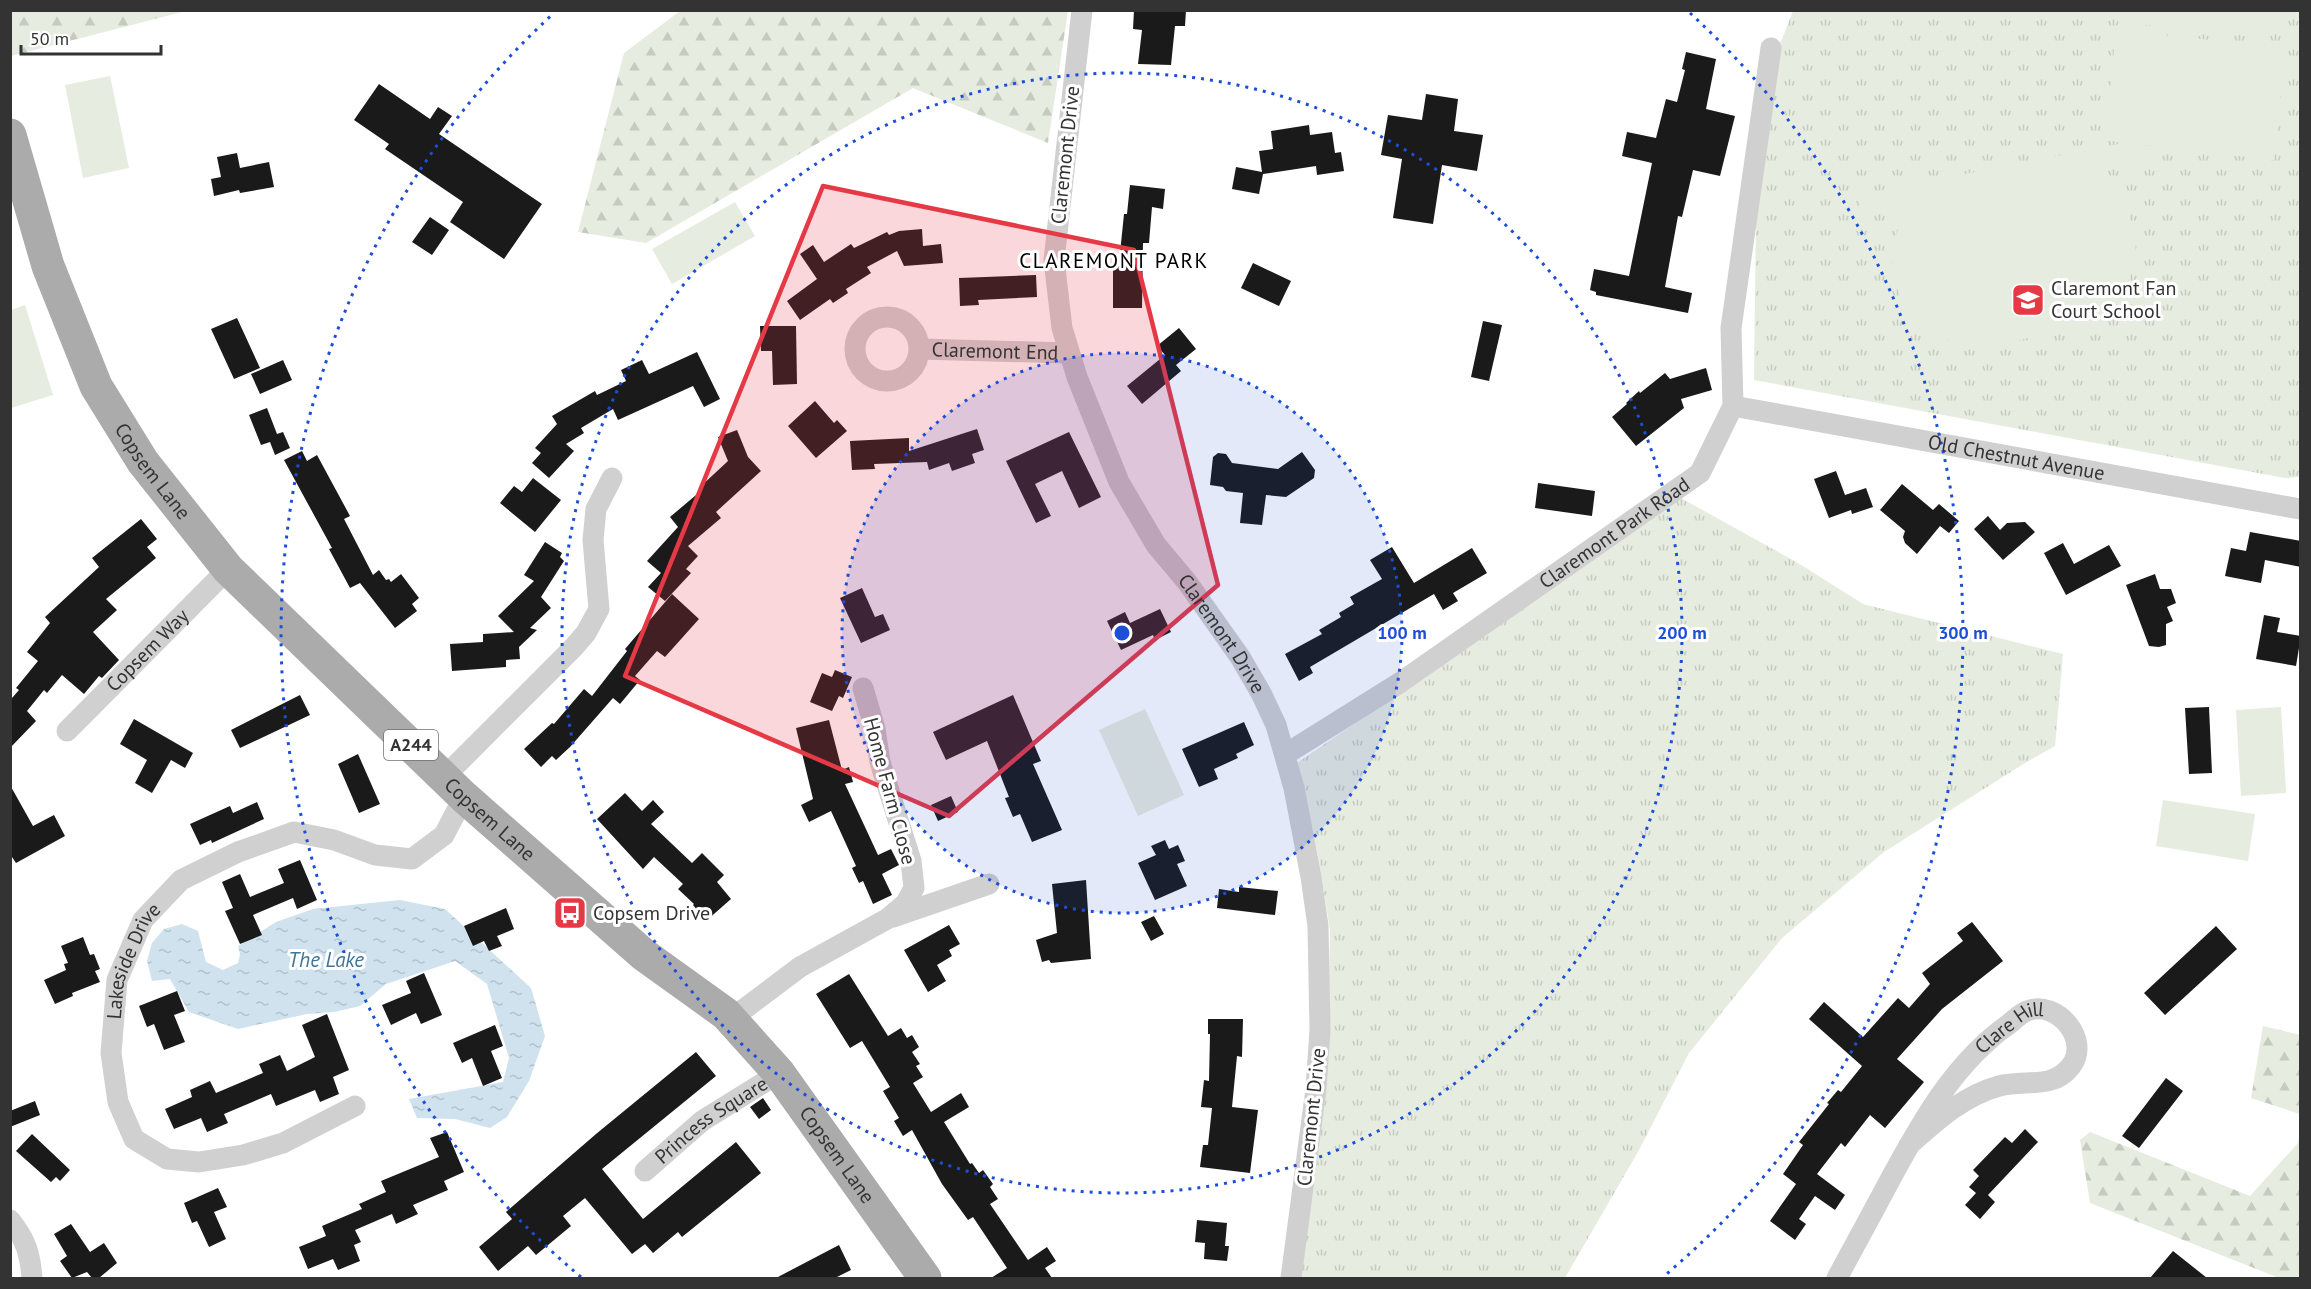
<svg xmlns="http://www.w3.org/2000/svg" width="2311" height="1289" font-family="'PT Sans',sans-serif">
  <defs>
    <pattern id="grass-tufts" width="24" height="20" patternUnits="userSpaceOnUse" patternTransform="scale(1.5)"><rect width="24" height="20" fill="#e6ecdf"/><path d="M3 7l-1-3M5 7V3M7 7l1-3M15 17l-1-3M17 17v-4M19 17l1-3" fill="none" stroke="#c6cbc0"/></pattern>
    <pattern id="forest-firs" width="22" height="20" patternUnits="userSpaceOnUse" patternTransform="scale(1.5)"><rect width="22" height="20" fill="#e6ecdf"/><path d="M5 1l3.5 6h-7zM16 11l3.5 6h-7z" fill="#c6cbc0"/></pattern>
    <pattern id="water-ripples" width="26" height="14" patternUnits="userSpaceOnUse" patternTransform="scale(1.5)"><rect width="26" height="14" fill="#cfe2ee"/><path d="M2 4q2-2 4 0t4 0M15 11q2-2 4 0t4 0" fill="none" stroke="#b2c2cd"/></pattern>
  </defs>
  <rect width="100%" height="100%" fill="#fff"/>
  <path fill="url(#grass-tufts)" d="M1793,11H2300V477L2285,478L1754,380L1756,220L1777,52Z
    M1679,497L1798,563L1863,604L2063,654L2055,746L2025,763L1884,852L1782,938L1689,1053L1639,1150L1565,1278H1300L1328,1033L1330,930L1318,856L1297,763L1507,619Z"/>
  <path fill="url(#forest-firs)" d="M11,10H186V11L11,56Z
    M680,11H1068L1048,143L913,88L646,243L578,232L624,53Z
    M2263,1026L2300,1035V1114L2251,1098Z
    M2300,1129V1278H2279L2090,1203L2080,1140L2090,1132L2250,1196L2298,1143Z"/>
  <path fill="#e6ecdf" d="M2120,10H2273V11L2270,38L2118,22Z
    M2116,30L2285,48L2274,160L2134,144L2138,161L2091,171C2146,210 2153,277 2096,319C2080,330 2058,332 2040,336C2022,339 2004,344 1986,346C1948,350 1908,323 1897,287C1888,257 1893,231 1911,206L1862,215L1857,195L2123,143L2105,140Z
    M110,76L129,168L83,178L65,85Z
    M735,202L755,236L672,284L652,249Z
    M25,305L53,395L11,408V310Z
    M2281,707L2286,793L2241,796L2236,710Z
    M1145,709L1184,795L1138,816L1099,730Z
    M2163,800L2255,814L2248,861L2156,846Z"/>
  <path fill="url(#water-ripples)" d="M400,900L445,909L531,988L545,1036L529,1081L507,1117L490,1128L455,1119L417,1118L409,1099L503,1082L509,1058L487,984L455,961L386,984L360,1006L334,1012L307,1014L238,1029L189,1012L170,979L152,981L147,961L152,943L164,929L182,924L198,931L206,962L223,970L238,963L240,954L238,946L276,922L313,909Z"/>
  <path fill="#1a1a1a" d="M1134,10H1186L1185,26H1175L1171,65L1138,64L1142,30L1133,29Z
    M1686,52L1716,59L1706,109L1735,116L1720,176L1693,170L1682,217L1678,216L1665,287L1692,293L1688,313L1596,295V292L1590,290L1594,269L1629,276L1652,163L1622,156L1627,132L1656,138L1666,99L1677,102L1685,70L1682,69Z
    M379,84L430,119L438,107L452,116L439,134L542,204L504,259L450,222L463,202L385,149L389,144L354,120Z
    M1426,94L1458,99L1454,131L1483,135L1477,171L1442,165L1433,224L1393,218L1402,159L1381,155L1388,115L1422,120Z
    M1309,125L1310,135L1332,132L1335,153L1341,152L1344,171L1317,175L1316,166L1263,174L1259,194L1232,189L1236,167L1262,172L1259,151L1273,149L1271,131Z
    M237,153L240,168L269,162L274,187L240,193L239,190L214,196L211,179L221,177L217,157Z
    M1130,185L1165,189L1163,209L1152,207L1149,243H1143L1142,308H1113V263H1119L1124,214H1127Z
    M430,217L449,230L432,255L412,242Z
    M922,229L923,246L941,244L943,263L904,266L897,251L867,267L871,273L846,289L848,293L833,303L830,299L800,320L787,301L817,279L800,254L813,245L824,262L851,244L854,248L887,232L889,235L899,231Z
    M1253,263L1291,281L1279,306L1241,288Z
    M1036,275L1037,297L978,300L979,305L960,306L959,278Z
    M237,318L260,368L234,379L211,329Z
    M1483,321L1502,325L1489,381L1471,377Z
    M760,326H796L797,384L773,385L772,351H761Z
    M1179,328L1196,349L1176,365L1181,371L1142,404L1127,386L1165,355L1157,346Z
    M697,352L720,399L704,407L693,386L618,420L613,409L581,428L584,433L566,444L574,451L549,478L532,463L541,453L535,448L557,424L552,416L595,391L597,395L626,381L621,370L642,360L649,374Z
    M283,360L292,380L260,394L251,374Z
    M1706,368L1712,390L1681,399L1684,408L1636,446L1612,417L1627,404L1626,403L1639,391L1640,393L1665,373L1670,379Z
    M815,401L834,423L837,420L847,431L816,458L788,426Z
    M267,408L277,434L283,432L290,448L275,455L270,442L261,445L249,415Z
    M977,429L984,450L972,454L975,463L952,471L949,463L929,470L927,462L874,464L875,469L852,470L850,441L909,438V451Z
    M737,430L748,457L761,471L716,512L721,518L688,546L698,556L686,569L691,573L665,601L648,587L661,573L647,561L678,527L670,517L702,490L700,487L728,461L718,437Z
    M1069,432L1101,497L1079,508L1062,471L1035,484L1051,516L1036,523L1006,461Z
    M302,451L307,461L317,455L350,516L344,519L373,575L379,570L386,580L389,579L391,582L401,574L419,598L412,604L417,611L395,628L360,583L350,588L329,549L332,548L284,460Z
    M1302,452L1315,470L1314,478L1286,497L1266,495L1262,525L1240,523L1243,493L1226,491L1223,487L1210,485L1213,457L1218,453L1226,454L1232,463L1278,469Z
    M1836,471L1845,495L1866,488L1873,507L1852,514L1851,510L1829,518L1814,479Z
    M533,478L561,500L535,532L500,503L514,486L522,492Z
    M1538,483L1595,491L1592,516L1535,508Z
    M1902,484L1933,510L1939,504L1959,521L1949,533L1940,526L1917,554L1905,543L1903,537L1905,531L1880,510Z
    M1988,516L2000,530L2007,523L2025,522L2035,532L2003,560L1974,529Z
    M141,519L157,539L147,547L156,558L106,599L117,610L93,632L119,660L102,678L99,676L84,694L62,675L47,693L44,690L27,711L36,721L10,748V696L12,698L19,690L16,688L38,661L27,652L50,623L45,617L99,567L92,558Z
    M2250,532L2301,541V567L2265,560L2261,583L2225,576L2231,548L2246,551Z
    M545,542L562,553L560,557L564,561L541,597L551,608L530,628L537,630L519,647L520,659L506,660V667L452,671L450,644L483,642V634L514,632L498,616L534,581L524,575Z
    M2063,543L2074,564L2109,545L2121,566L2066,595L2044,553Z
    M1392,547L1414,583L1472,548L1487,573L1453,593L1458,601L1443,610L1434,594L1310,667L1313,673L1299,681L1285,654L1322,634L1319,630L1341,617L1339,613L1354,604L1350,597L1382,579L1370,560Z
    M2155,574L2160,589H2171L2176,603L2167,607L2173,621L2166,624V645L2159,647L2149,646L2126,585Z
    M862,588L875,617L883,614L890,630L861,643L840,598Z
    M672,594L699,619L665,657L657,651L635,676L640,680L620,704L613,698L570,747L556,760L552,756L541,767L524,749L552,723L554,724L584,689L592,696L627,651L625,649Z
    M1160,609L1171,632L1155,640L1153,635L1121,650L1107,621L1125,612L1130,623Z
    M2264,615L2280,618L2277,632L2301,636L2296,666L2256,659Z
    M835,670L852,677L843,698L839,696L832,711L810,702L822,673L832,677Z
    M300,695L310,715L240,748L231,730Z
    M1013,695L1041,761L1033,764L1062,830L1032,842L1020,814L1013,817L1005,798L1009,797L987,741L946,760L933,732Z
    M2209,707L2212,773L2189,774L2185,708Z
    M134,719L193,753L185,768L171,760L152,793L135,783L147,760L120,744Z
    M829,720L842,770L849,767L853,782L845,784L878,855L891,849L899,865L882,874L892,895L873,904L863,881L859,883L852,868L856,866L831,811L809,822L801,805L813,799L796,728Z
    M1244,722L1254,745L1236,754L1238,758L1214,769L1218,779L1199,787L1182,749Z
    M358,754L380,804L359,813L338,764Z
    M10,785L33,826L54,815L65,836L16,863L10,854Z
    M625,793L642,811L653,800L664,812L651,824L692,863L702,853L724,875L717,882L731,899L706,921L693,905L694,904L678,889L683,884L654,857L643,869L597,819Z
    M951,796L958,812L938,821L931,805Z
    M257,802L264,819L212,843L211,840L200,845L190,824L230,806L233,813Z
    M1165,840L1169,849L1178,845L1185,861L1177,864L1187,886L1155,900L1138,863L1156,855L1151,846Z
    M300,860L317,900L297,909L293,898L253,915L262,935L240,944L225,911L233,908L222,882L240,874L250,897L284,883L278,869Z
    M1086,880L1091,959L1051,963L1049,960L1042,962L1036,940L1057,933L1052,884Z
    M1239,887L1278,891L1275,915L1217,908L1219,889L1239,892Z
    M506,908L514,929L497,936L502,946L489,951L484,941L473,946L464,926Z
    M1154,916L1164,934L1151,941L1141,922Z
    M1972,922L2003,961L1942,1009L1897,1059L1924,1082L1885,1128L1870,1115L1845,1147L1841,1143L1817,1174L1845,1195L1835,1210L1815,1196L1799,1219L1806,1224L1795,1240L1770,1221L1796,1184L1783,1174L1803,1145L1799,1142L1829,1104L1827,1103L1838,1090L1841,1092L1862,1066L1809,1019L1824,1002L1863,1037L1898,998L1909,1008L1930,984L1922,973L1963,941L1957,933Z
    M949,925L960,944L949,950L952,956L937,965L946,981L928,992L904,950Z
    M2216,926L2237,949L2165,1015L2144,993Z
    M83,937L90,955L94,954L100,969L95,971L100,982L72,993L73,996L55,1004L44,980L66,970L64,964L68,963L61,946Z
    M424,973L442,1015L421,1024L416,1013L391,1025L382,1005L411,993L406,981Z
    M849,974L888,1036L901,1028L907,1038L912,1035L919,1047L912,1052L920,1064L916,1066L923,1077L913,1083L931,1112L961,1093L969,1107L944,1122L970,1164L972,1163L979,1173L983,1170L993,1184L990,1187L998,1199L990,1204L1028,1260L1047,1247L1056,1261L1045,1268L1052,1278H991L1007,1268L973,1217L968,1220L942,1184L912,1130L903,1136L894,1121L899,1118L883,1091L890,1087L862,1041L850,1048L816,994Z
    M177,991L185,1011L174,1015L185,1042L164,1050L154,1024L147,1027L139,1006Z
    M327,1014L349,1070L333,1077L339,1094L320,1102L315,1090L276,1106L271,1094L224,1114L228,1123L207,1132L201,1118L174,1129L165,1109L192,1097L190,1090L210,1081L216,1093L263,1073L259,1064L280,1055L287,1071L315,1057L302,1025Z
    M1208,1019H1243L1242,1057L1237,1056L1232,1107L1258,1110L1250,1173L1200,1167L1203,1145H1208L1212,1108L1201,1107L1204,1080L1209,1081L1210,1034H1208Z
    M495,1025L503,1046L491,1051L502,1078L483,1086L472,1058L462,1063L453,1043Z
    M696,1052L716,1076L602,1169L643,1219L736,1142L761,1173L682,1237L678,1232L653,1253L645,1244L632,1254L585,1198L563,1216L571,1226L536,1255L528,1246L498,1271L479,1247L512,1219L506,1212L596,1134Z
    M2166,1078L2183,1091L2139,1148L2122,1136Z
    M763,1098L771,1110L759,1119L750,1107Z
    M35,1101L40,1115L10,1127V1111Z
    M2025,1129L2038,1142L1988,1195L1995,1202L1980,1219L1965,1205L1976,1193L1969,1187L1979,1176L1973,1170L2005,1137L2012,1143Z
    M447,1132L464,1172L444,1181L448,1190L413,1205L418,1214L396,1224L392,1214L355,1230L361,1242L354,1245L360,1261L338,1270L333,1259L308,1269L299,1247L326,1236L322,1226L362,1209L359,1204L386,1192L381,1181L439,1157L430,1138Z
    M32,1134L70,1170L60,1181L56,1177L51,1182L16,1151Z
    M218,1188L227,1207L214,1212L226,1239L209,1247L197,1221L192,1223L184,1203Z
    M1197,1220L1227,1223L1225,1246H1229L1227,1261L1204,1259L1205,1243L1195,1242Z
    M71,1224L90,1252L104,1243L117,1263L99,1278H92L87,1272L72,1278L60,1261L67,1256L54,1234Z
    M839,1245L851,1270L835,1278H776Z
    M2173,1251L2207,1278H2150Z"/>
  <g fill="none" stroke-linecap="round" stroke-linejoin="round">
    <g stroke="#d0d0d0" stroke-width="21">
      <path id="s1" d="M1082,10L1054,260L1062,328L1077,377L1119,482L1156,545L1187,582L1240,657L1261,693L1276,725L1294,788L1311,877L1318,926L1320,1030L1316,1089L1291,1278"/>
      <circle cx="887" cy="349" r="32"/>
      <path id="s2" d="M920,349L1069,353"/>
      <path id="s3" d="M1733,406L2300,509"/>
      <path id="s4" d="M67,731L228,569"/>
      <path id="s5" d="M1286,754L1401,682L1700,473L1733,406L1731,328L1771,48"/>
      <path d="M444,777L573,648L586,633L599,609L593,540L596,509L612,478"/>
      <path d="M893,917L989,884"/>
      <path d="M731,1019L800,967L887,919L906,903L914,888L911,861L880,762L875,729L863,688"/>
      <path id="s6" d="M355,1106L283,1143L243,1155L199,1162L167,1159L134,1139L118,1102L111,1053L117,980L143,920L181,880L238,852L294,832L334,840L375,855L412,859L444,835L464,797"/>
      <path id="s7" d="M645,1171L702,1121L779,1073"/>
      <path d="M10,1220C26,1240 30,1253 32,1278"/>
      <path id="s8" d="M1837,1278C1855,1245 1873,1212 1891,1178C1922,1121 1955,1062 2009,1024C2014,1020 2021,1013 2027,1011C2057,999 2091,1040 2071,1066C2053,1090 2025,1079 1999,1086C1963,1096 1936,1121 1909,1145"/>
    </g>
    <path stroke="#ababab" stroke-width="33" id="s9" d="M10,135L48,266L96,386L143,462L228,569L464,797L644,955L726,1014L779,1073L925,1278"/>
  </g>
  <path fill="#e63946" fill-opacity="0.2" stroke="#e63946" stroke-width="4.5" stroke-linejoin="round" d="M823,186L1134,250L1218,585L949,816L625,676Z"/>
  <circle cx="1122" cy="633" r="280" fill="#1d4ed8" fill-opacity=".12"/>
  <g fill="none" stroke="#1d4ed8" stroke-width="3" stroke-dasharray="3 6">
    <circle cx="1122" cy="633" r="280"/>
    <circle cx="1122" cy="633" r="560"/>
    <path d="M581 1277A841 841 0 0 1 554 13M1690 13A841 841 0 0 1 1663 1277"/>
  </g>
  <defs>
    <g id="school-square" transform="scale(1.725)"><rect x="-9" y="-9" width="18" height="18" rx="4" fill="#e63946" stroke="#fff"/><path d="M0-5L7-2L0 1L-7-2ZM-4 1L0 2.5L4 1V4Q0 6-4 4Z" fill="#fff"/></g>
    <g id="bus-square" transform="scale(1.725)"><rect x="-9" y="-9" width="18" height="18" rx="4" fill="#e63946" stroke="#fff"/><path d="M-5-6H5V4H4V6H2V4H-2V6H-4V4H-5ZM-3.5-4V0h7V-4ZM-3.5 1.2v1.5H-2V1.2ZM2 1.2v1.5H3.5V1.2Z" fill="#fff"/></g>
  </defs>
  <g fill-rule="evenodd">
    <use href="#school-square" x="2028" y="300"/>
    <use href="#bus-square" x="570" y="913"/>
  </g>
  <g text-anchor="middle" stroke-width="6" stroke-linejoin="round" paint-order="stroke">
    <rect fill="#fff" stroke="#707070" stroke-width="1.5" x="384" y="730" width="54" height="30" rx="4.5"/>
    <g font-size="18" font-weight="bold" fill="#333">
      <text x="411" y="751">A244</text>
    </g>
    <g font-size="20" fill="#333" stroke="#fff">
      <text transform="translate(1065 155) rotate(-84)" y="7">Claremont Drive</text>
      <text dy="7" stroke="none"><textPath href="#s2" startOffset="75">Claremont End</textPath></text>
      <text dy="7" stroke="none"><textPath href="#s3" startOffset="288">Old Chestnut Avenue</textPath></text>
      <text dy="7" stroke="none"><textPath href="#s9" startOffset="368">Copsem Lane</textPath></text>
      <text dy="7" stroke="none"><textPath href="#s5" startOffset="396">Claremont Park Road</textPath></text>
      <text dy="7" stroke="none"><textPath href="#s1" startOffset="668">Claremont Drive</textPath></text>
      <text dy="7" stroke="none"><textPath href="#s4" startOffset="114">Copsem Way</textPath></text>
      <text transform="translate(890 791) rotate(75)" y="7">Home Farm Close</text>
      <text dy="7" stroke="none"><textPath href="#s9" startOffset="854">Copsem Lane</textPath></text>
      <text dy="7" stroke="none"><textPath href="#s6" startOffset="424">Lakeside Drive</textPath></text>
      <text dy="7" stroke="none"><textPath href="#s8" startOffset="309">Clare Hill</textPath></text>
      <text transform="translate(1311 1117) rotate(-84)" y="7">Claremont Drive</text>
      <text dy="7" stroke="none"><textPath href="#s7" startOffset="84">Princess Square</textPath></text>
      <text dy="7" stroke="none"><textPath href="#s9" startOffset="1340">Copsem Lane</textPath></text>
    </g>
    <g font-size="20" fill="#333" stroke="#fff" text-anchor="start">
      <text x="2051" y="295">Claremont Fan<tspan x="2051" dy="23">Court School</tspan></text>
      <text x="593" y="920">Copsem Drive</text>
    </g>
    <g font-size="21" letter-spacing="1.5" fill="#000" stroke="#fff">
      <text x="1114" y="268">CLAREMONT PARK</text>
    </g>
    <g font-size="21" font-style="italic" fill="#3f7597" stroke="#fff">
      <text x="326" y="967">The Lake</text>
    </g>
  </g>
  <circle cx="1122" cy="633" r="9" fill="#1d4ed8" stroke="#fff" stroke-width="3"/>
  <g font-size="18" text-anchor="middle" font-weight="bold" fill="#1d4ed8" stroke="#fff" stroke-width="6" stroke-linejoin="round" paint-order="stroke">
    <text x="1402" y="639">100 m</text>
    <text x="1682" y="639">200 m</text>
    <text x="1963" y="639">300 m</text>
  </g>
  <rect width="2311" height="1289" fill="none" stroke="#333333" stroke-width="24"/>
  <path d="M21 45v9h140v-9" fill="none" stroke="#333333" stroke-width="3"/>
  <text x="30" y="45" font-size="18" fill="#333333" stroke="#ffffff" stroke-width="4.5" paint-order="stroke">50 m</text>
</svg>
